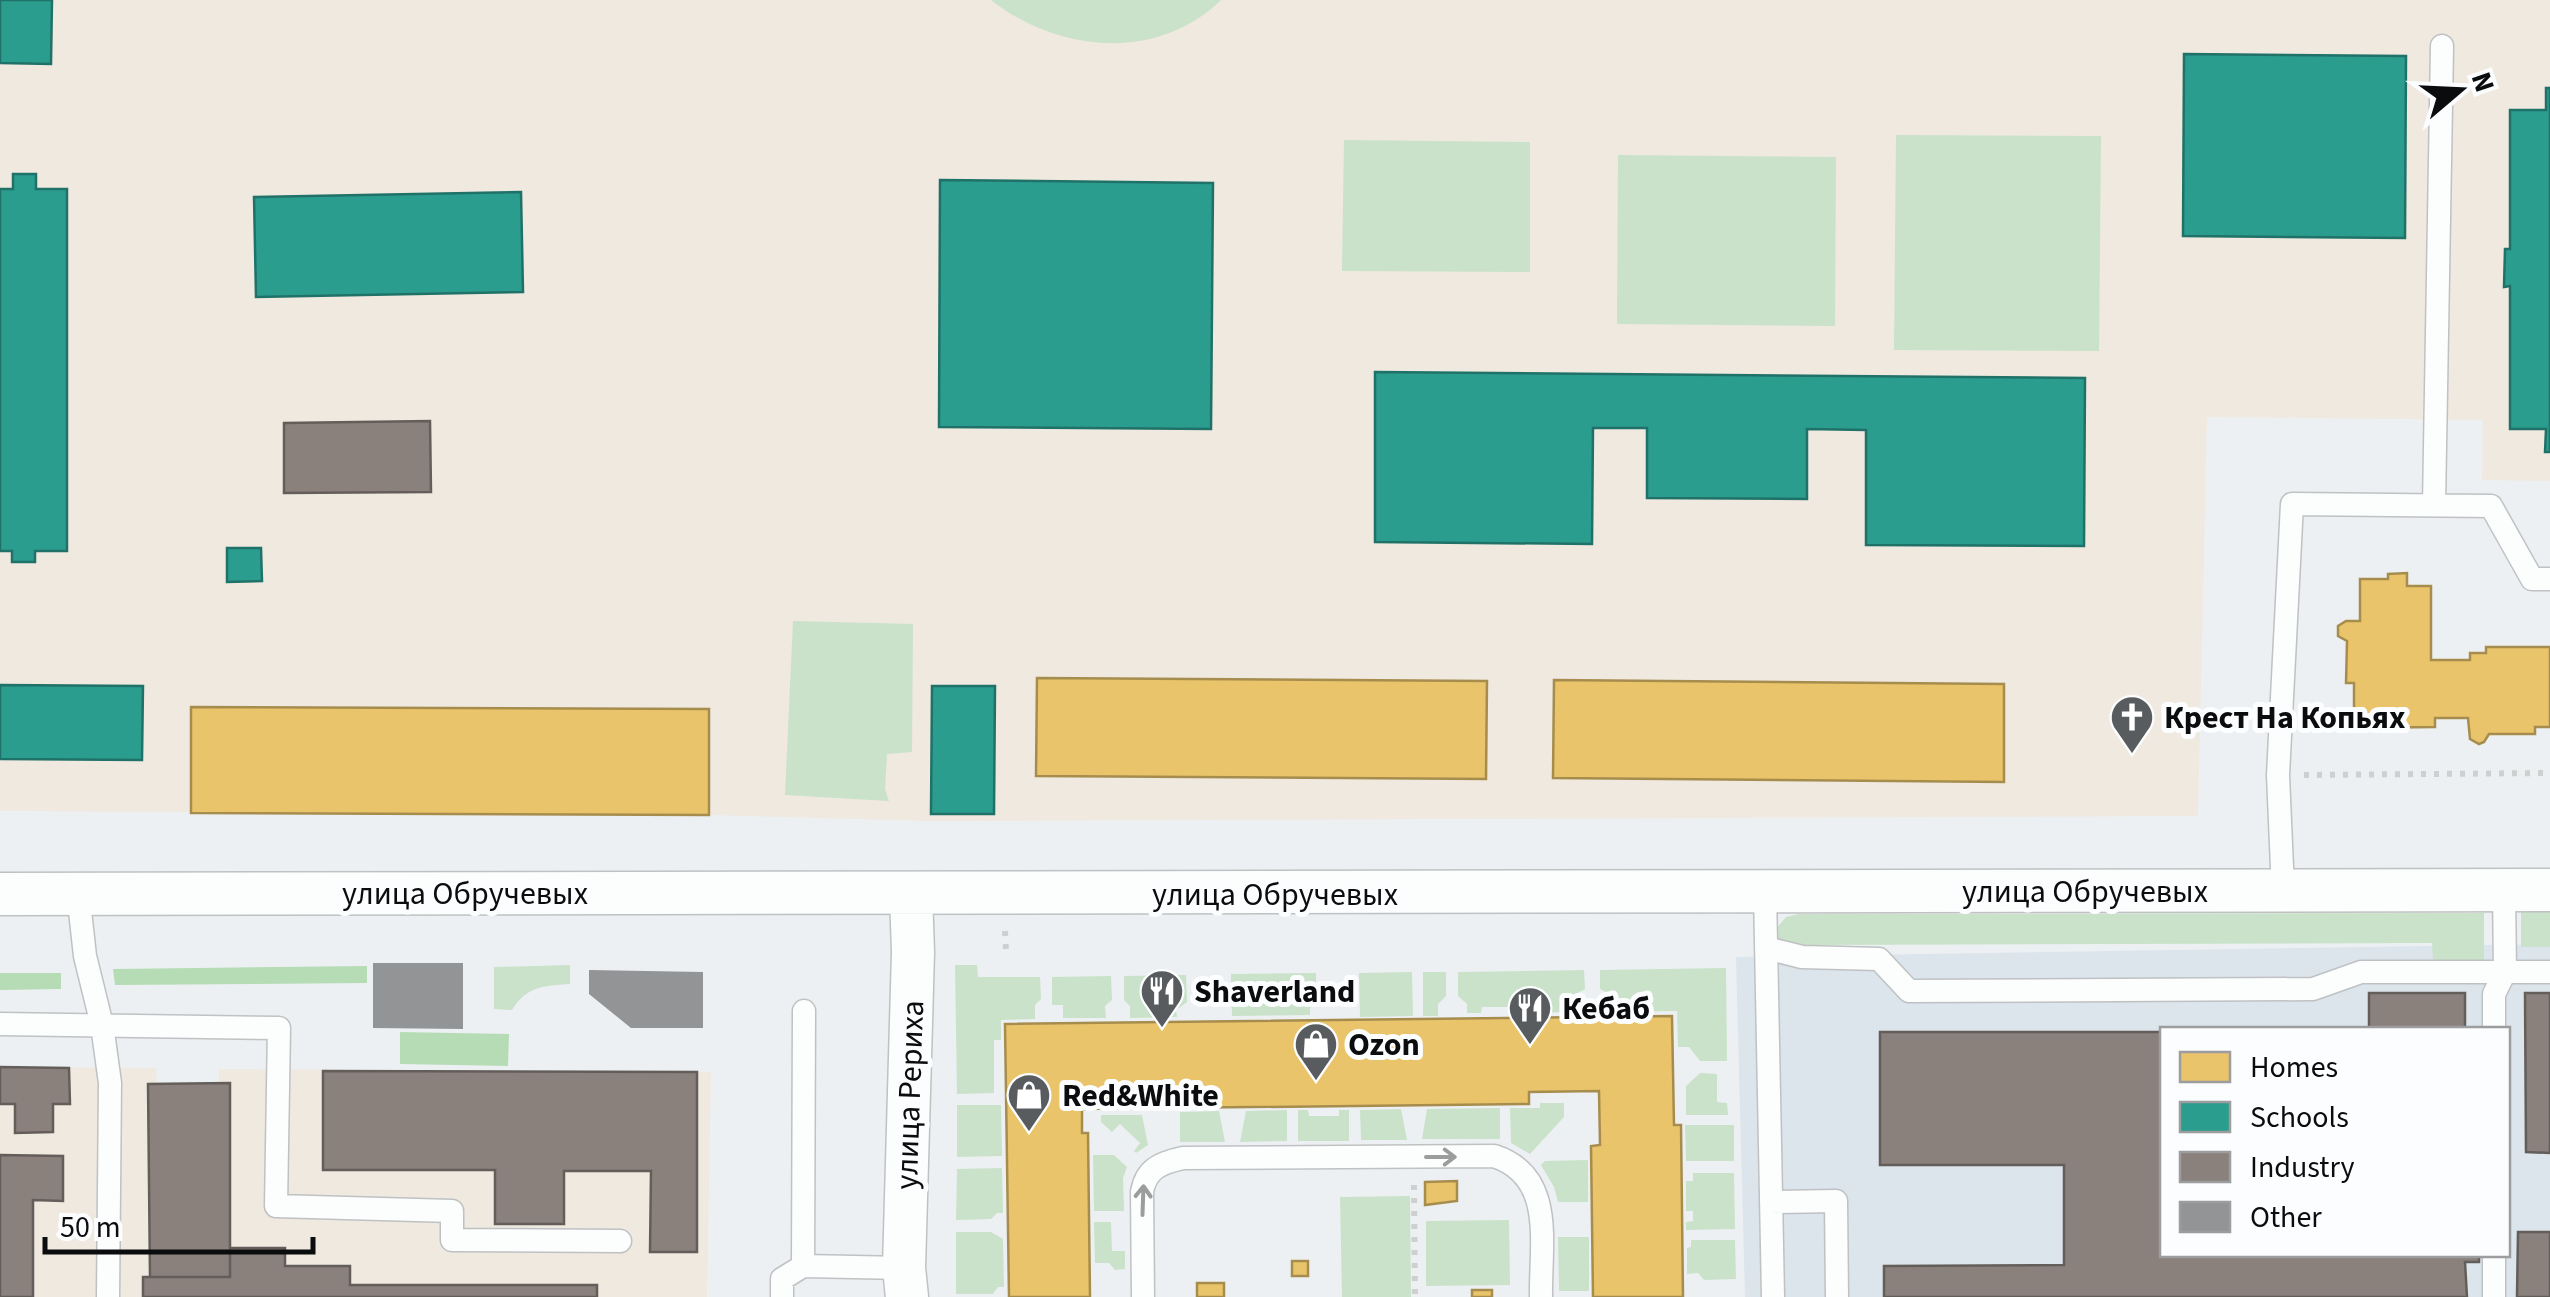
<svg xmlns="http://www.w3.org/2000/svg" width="2550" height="1297" font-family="'Source Sans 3',sans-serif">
  <rect width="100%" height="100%" fill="#edf0f3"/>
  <path fill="#dce4ec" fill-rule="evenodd" d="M2550,944V1297H1745L1736,957ZM2162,1030H2508V1254H2162Z"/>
  <path fill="#efe9e0" d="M0,0H2550V481L2482,480L2483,420L2207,417L2198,816L929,821L709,815L0,811Z
    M0,1067L156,1068L157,1084L219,1083V1069L711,1072L707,1297H0Z"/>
  <path fill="#c9e2c9" d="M991,0H1221C1156,63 1057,52 991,0Z
    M1896,135L2101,136L2099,351L1894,350Z
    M1344,140L1530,142V272L1342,271Z
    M1618,155L1836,157L1835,326L1617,324Z
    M793,621L913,624L912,752L887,754L885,789L889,801L785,795Z
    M2521,912H2550V947H2521Z
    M2484,913V960H2433L2432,943L1802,945L1770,936L1786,917L1799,914Z
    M570,965V984C543,986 527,986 512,1010L494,1009V967Z
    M955,965H977L978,977H1040L1041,999L1035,1005V1019L1001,1020V1040H994V1093L957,1094Z
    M1726,968L1727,1061H1700L1689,1047H1678L1677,1011L1616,1012L1617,998L1600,989V970Z
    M1584,970L1585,989L1568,998V1012L1526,1013L1525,1007H1482L1481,1013H1467V1004L1458,996V972Z
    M1412,972L1413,1016L1360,1017L1359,973Z
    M1423,972H1446V996L1438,1004V1016H1423Z
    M1316,973V1000L1310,1008V1015L1232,1016L1231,974Z
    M1186,975L1187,1002L1176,1010L1177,1017L1130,1018V1006L1124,1000V976Z
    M1111,976L1112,1000L1105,1006L1106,1018H1063V1005H1052V977Z
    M1700,1073L1717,1074V1102L1727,1103L1728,1115H1686V1086Z
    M1540,1103H1564V1117L1530,1154L1511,1143L1510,1108H1540Z
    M957,1105H1001L1002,1156L957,1157Z
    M1500,1108V1139H1422L1427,1109Z
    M1401,1109L1407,1140H1361L1360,1110Z
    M1287,1110V1141L1240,1142L1246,1111Z
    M1298,1110H1308L1309,1116H1339V1110H1349V1141H1298Z
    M1219,1111L1225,1142H1180V1112Z
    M1101,1115H1142L1148,1145L1136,1153L1134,1151L1140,1143L1120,1124L1112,1132L1101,1122Z
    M1685,1125H1734V1161H1686Z
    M1093,1155H1114L1127,1167L1123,1178L1124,1211H1094Z
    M1588,1160V1202H1558L1554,1187L1541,1165L1545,1161Z
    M1002,1168L1003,1213H997L991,1219L956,1220L957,1169Z
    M1693,1173H1734L1735,1229L1686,1230V1222L1693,1221V1211H1686V1181H1693Z
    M1410,1196L1411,1297H1342L1340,1197Z
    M1509,1220L1510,1285L1426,1286V1221Z
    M1094,1222H1111L1112,1251H1125V1269L1115,1270L1109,1263H1095Z
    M956,1232H991L1003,1239L1004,1287H998L993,1294H956Z
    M1558,1237H1589V1291H1559Z
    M1691,1240H1735L1736,1279L1704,1280L1698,1273L1687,1274V1248L1691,1247Z"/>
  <path fill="#b6dcb5" d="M367,966V983L115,985L113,969Z
    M0,973H61V989L0,990Z
    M400,1032L509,1034L508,1066L400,1064Z"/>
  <path fill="#e9c46a" stroke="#a68d4e" stroke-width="2.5" d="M2407,573V586H2431V660H2470V653H2486V647H2550V727H2535V734H2489L2484,742L2479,744L2470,739L2468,718H2435V727L2354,728V683H2346L2347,641L2338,636V626L2346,621H2360V579H2388V574Z
    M1037,678L1487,681L1486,779L1036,776Z
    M1554,680L2004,684V782L1553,778Z
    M191,707L709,709V815L191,813Z
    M1672,1016L1674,1125H1681L1683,1297H1593L1591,1146L1600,1145L1599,1091L1529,1092V1104L1082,1109V1133H1088L1090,1297H1009L1005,1024Z
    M1457,1181V1201L1425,1205V1182Z
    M1292,1261H1308V1276H1292Z
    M1197,1283H1224V1297H1197Z
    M1472,1290H1492V1297H1472Z"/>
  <path fill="#2a9d8f" stroke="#207268" stroke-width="2.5" d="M0,0H52L51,64L0,63Z
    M2184,54L2406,56L2405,238L2183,236Z
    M2546,88H2550V452H2545L2546,429H2510V286L2504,287L2505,249H2510V110H2546Z
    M13,174H36V189H67V551H35V562H12V551H0V189H13Z
    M940,180L1213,183L1211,429L939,427Z
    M521,192L523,292L256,297L254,197Z
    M1375,372L2085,378L2084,546L1866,545V430L1807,429V499L1647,498V428H1593L1592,544L1375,542Z
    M227,548H261L262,581L227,582Z
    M0,685L143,686L142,760L0,759Z
    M932,686H995L994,814H931Z"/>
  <path fill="#8a817c" stroke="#645e5b" stroke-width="2.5" d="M430,421L431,492L284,493V423Z
    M2369,993H2465V1030H2369Z
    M2525,993H2550V1153L2526,1152Z
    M1880,1032H2162V1254H2479V1262H2465L2467,1297H1884V1266L2064,1265V1165H1880Z
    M0,1067L69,1068L70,1104H53V1132L15,1133V1104H0Z
    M323,1071L697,1072V1252H650L651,1171H564V1224H495V1170H323Z
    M230,1083V1277H150L148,1084Z
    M0,1155L63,1156V1201L33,1200V1297H0Z
    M2518,1232H2550V1297H2517Z
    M230,1248H285V1266H350V1285H597V1297H143V1277H230Z"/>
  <path fill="#939496" d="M373,963H463V1029L373,1028Z
    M589,970L703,972V1028H631L589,994Z"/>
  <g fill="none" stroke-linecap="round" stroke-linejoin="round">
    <g stroke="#bfc1c3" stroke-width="25">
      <path id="lane" d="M2434,505L2442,46
        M2283,891L2278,775L2292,504L2491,506L2532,579H2550
        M1765,892L1773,1297
        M78,893L85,956L102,1025L110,1083L108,1297
        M1766,948L1802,957L1879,959L1909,991L2313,989L2361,972H2550
        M0,1024L279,1028L276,1206L452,1211V1240L620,1241
        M2494,1030V994L2505,972L2504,890
        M1771,1202L1836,1201L1837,1297
        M803,1266L804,1011
        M782,1297V1279L803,1266L904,1268
        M1143,1297L1142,1192C1146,1169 1160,1163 1183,1158L1494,1156C1556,1176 1540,1244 1541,1297
        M2494,1297V1254"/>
    </g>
    <g stroke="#bfc1c3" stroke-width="45">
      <path id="street" d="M0,894L2550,890
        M907,1297L904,1268L913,952L911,894"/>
    </g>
    <path stroke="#ced0d0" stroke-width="6" stroke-dasharray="5 8" stroke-linecap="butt" d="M2304,775L2550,773
      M1005,931L1006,951
      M1414,1185L1415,1297"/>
    <use href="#lane" stroke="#fcfdfd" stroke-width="22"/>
    <use href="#street" stroke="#fcfdfd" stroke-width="42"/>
  </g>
  <defs><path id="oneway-shaft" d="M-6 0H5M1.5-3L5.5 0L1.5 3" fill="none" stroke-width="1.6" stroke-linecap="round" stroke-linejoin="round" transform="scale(2.5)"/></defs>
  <g stroke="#9b9d9d">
    <use href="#oneway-shaft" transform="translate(1441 1157)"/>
    <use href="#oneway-shaft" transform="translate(1143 1200) rotate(-88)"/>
  </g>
  <defs>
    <g id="church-pin" transform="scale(2.25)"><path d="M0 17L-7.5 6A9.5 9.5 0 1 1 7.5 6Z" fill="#595c5e" stroke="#fcfdfe"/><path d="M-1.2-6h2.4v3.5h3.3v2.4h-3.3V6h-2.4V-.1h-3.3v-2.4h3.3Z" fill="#fff"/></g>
    <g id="restaurant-pin" transform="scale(2.25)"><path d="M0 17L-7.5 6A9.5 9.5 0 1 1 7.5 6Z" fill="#595c5e" stroke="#fcfdfe"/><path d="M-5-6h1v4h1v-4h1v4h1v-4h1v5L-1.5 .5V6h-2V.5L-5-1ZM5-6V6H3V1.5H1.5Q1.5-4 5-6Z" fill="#fff"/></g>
    <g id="shop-pin" transform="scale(2.25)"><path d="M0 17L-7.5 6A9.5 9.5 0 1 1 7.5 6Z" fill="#595c5e" stroke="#fcfdfe"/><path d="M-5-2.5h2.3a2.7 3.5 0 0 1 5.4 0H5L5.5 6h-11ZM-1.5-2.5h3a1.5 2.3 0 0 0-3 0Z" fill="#fff"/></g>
  </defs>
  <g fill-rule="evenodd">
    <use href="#church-pin" x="2132" y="717"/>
    <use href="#restaurant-pin" x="1162" y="991"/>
    <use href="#restaurant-pin" x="1530" y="1008"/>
    <use href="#shop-pin" x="1316" y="1044"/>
    <use href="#shop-pin" x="1029" y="1095"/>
  </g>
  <g text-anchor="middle" stroke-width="10" stroke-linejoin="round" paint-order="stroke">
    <g font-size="32" font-weight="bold" fill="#0a0c0e" stroke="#fcfdfe" text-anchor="start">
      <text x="2164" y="728">Крест На Копьях</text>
      <text x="1194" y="1002">Shaverland</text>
      <text x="1562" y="1019">Кебаб</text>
      <text x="1348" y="1055">Ozon</text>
      <text x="1062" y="1106">Red&amp;White</text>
    </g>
    <g font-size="32" fill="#0a0c0e" stroke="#fcfdfe">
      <text x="2085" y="902">улица Обручевых</text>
      <text x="465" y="904">улица Обручевых</text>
      <text x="1275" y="905">улица Обручевых</text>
      <text transform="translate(909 1095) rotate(-88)" y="11">улица Рериха</text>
    </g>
  </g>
  <rect x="2160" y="1027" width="350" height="230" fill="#fcfdfe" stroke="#9b9d9e" stroke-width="2.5"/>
  <rect x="2180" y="1052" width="50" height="30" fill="#e9c46a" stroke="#9b9d9e" stroke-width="2.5"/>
  <text x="2250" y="1077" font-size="30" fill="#0a0c0e">Homes</text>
  <rect x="2180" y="1102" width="50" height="30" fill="#2a9d8f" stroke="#9b9d9e" stroke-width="2.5"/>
  <text x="2250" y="1127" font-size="30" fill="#0a0c0e">Schools</text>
  <rect x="2180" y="1152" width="50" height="30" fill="#8a817c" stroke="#9b9d9e" stroke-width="2.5"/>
  <text x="2250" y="1177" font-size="30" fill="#0a0c0e">Industry</text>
  <rect x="2180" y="1202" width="50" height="30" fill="#939496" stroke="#9b9d9e" stroke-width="2.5"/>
  <text x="2250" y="1227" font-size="30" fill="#0a0c0e">Other</text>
  <g transform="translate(2460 90) rotate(71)" stroke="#fcfdfe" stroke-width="8" paint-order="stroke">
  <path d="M0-8L18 38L0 25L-18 38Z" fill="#0a0c0e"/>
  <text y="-15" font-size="28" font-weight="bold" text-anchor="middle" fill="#0a0c0e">N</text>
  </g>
  <path d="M45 1237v15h268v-15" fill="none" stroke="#0a0c0e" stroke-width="5"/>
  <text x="60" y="1237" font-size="30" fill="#0a0c0e" stroke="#fcfdfe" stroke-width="8" paint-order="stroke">50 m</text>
</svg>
